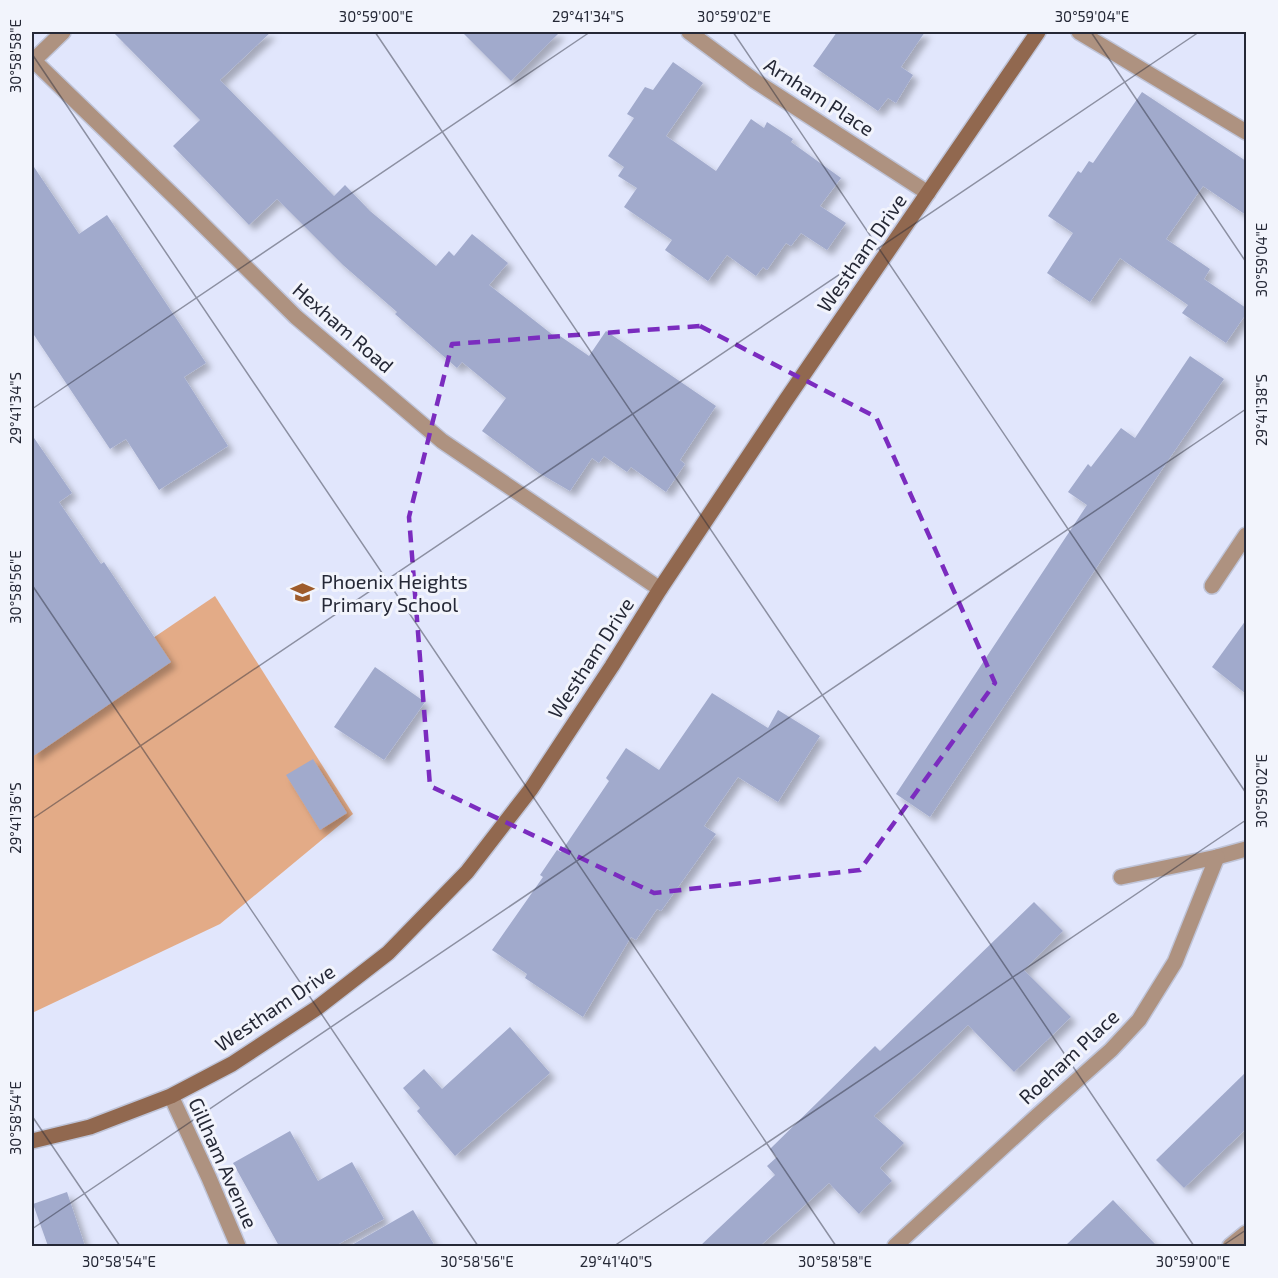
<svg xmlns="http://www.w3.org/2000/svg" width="1278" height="1278" font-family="'Exo 2',sans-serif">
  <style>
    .green { fill: #e3ab87 }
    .building { fill: #a1aacc; filter: url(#shadow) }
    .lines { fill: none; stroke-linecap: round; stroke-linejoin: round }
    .street-casing { stroke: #bfc4d8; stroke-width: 18 }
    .secondary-casing { stroke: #bfc4d8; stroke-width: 18 }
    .street { stroke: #ae9280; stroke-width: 15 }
    .secondary { stroke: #91684f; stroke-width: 15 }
    .marked { fill: none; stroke: #7b2cbf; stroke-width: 4.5; stroke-dasharray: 12 8; stroke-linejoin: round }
    .ticks { fill: none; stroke: #252836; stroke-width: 1.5; stroke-opacity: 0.45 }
    .labels { text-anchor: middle; stroke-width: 6; stroke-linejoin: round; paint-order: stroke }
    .street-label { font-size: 20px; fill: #252836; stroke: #f2f4fc }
    .poi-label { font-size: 20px; fill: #252836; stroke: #f2f4fc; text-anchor: start }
    .neatline { fill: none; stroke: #252836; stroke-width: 2 }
    .ticks-label { font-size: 15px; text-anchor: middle; fill: #252836 }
  </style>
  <defs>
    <filter id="shadow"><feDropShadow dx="5.5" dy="5.5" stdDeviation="3" flood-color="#0004"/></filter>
  </defs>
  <rect width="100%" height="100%" fill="#e1e6fc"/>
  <path class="green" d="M215 596 353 814 220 924 32 1013V720Z"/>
  <g class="building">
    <path d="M113 32H271L220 80 334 196 345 185 370 211 436 266 449 251 454 256 472 234 508 263 489 285 558 339 560 336 589 356 606 331 716 406 680 460 685 464 666 492 631 467 627 472 604 456 599 463 592 458 570 491 539 473 482 431 506 398 462 362 457 368 395 314 397 312 343 265 277 199 249 225 173 146 200 120Z"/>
    <path d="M462 32H560L511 81Z"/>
    <path d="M837 32H925L901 67 913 75 896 103 888 98 878 111 813 66Z"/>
    <path d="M673 62 703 83 666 136 716 171 751 119 764 128 767 122 793 139 791 142 841 178 820 206 846 223 827 250 801 233 791 246 786 243 767 270 763 267 756 276 727 255 708 281 665 250 672 240 624 207 637 188 618 176 624 167 608 156 634 118 627 114 645 87 653 90Z"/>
    <path d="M1142 92 1246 161V215L1203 186 1166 239 1210 269 1204 279 1246 308V314L1226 343 1182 313 1188 305 1120 258 1090 302 1047 273 1073 233 1048 216 1078 171 1081 173 1089 161 1093 163Z"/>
    <path d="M32 164 79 234 107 215 206 363 184 377 228 446 159 490 126 439 110 449 32 332Z"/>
    <path d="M1190 356 1224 379 1171 456 930 817 896 794 1087 505 1068 492 1088 464 1091 467 1121 428 1135 438Z"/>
    <path d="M32 435 72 493 59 502 101 564 104 562 171 662 32 757Z"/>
    <path d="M1246 620V694L1212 667Z"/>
    <path d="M375 667 425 702 384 760 334 727Z"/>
    <path d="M712 693 768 728 778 710 820 736 778 802 738 777 704 826 716 834 661 911 657 909 636 940 631 937 583 1017 525 978 527 974 492 950 543 877 540 875 557 850 561 852 609 781 606 778 626 748 659 770Z"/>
    <path d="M313 759 347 813 320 830 286 775Z"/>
    <path d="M1034 902 1063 931 1024 970 1071 1017 1014 1072 968 1025 874 1116 904 1143 880 1168 892 1181 859 1214 829 1183 760 1246H700L775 1175 767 1166 777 1157 770 1149 875 1046 880 1051Z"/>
    <path d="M510 1027 550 1073 455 1156 417 1111 420 1108 403 1088 424 1069 442 1089Z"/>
    <path d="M1246 1072V1129L1184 1188 1156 1160Z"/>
    <path d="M290 1131 318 1181 352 1162 384 1219 335 1246H279L233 1163Z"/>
    <path d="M67 1192 85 1246H48L33 1204Z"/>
    <path d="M1113 1200 1157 1246H1065Z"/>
    <path d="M413 1210 435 1246H350Z"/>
  </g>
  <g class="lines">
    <defs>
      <g id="street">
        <path d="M689 32 755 81 928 193"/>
        <path d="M1079 32 1246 132"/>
        <path d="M32 59 183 205 296 317 442 441 660 589"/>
        <path d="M33 61 63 32"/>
        <path d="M1212 586 1246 535"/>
        <path d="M1121 877 1217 857 1246 849"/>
        <path d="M171 1096 209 1178 238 1246"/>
        <path d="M895 1246 1037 1116 1111 1050 1139 1020 1175 962 1217 857"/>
        <path d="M1230 1246 1246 1233"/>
      </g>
      <path id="secondary" d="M32 1141 90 1127 171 1096 232 1064 317 1008 388 953 467 872 531 789 612 666 660 589 786 400 1038 32"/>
    </defs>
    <use href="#street" class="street-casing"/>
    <use href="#secondary" class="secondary-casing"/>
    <use href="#street" class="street"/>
    <use href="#secondary" class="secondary"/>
  </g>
  <path class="marked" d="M700 326 876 417 995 683 860 870 654 893 430 786 409 517 452 344Z"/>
  <path class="ticks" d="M375 32 1194 1246M733 32 1246 793M1091 32 1246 262M32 54 836 1246M32 409 590 32M32 585 478 1246M32 819 1199 32M32 1116 120 1246M32 1229 1246 409M614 1246 1246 820M1222 1246 1246 1230"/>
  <defs>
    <symbol id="school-bare" viewBox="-9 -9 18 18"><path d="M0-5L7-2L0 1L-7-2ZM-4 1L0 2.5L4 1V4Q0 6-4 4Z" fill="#9e5b2b" stroke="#f2f4fc" stroke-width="2.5" paint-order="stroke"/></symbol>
  </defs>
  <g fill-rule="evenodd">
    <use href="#school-bare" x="286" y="576" width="33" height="33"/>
  </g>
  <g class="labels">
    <g class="street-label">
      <text transform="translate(819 97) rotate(33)" y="7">Arnham Place</text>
      <text transform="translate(862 253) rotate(-55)" y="7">Westham Drive</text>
      <text transform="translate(343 328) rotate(41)" y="7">Hexham Road</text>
      <text transform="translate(591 658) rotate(-57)" y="7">Westham Drive</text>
      <text transform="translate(275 1008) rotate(-34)" y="7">Westham Drive</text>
      <text transform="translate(1069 1057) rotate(-43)" y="7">Roeham Place</text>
      <text transform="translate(223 1163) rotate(66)" y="7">Gillham Avenue</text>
    </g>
    <g class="poi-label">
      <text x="321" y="589">Phoenix Heights<tspan x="321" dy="23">Primary School</tspan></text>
    </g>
  </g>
  <rect width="1278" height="1278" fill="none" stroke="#f2f4fc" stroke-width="66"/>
  <rect x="33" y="33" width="1212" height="1212" class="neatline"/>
  <g class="ticks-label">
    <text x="376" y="22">30°59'00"E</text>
    <text x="588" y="22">29°41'34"S</text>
    <text x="734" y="22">30°59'02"E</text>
    <text x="1092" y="22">30°59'04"E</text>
    <text transform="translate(16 56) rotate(-90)" y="5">30°58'58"E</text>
    <text transform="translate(1262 260) rotate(-90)" y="5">30°59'04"E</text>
    <text transform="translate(16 408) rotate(-90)" y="5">29°41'34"S</text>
    <text transform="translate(1262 410) rotate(-90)" y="5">29°41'38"S</text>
    <text transform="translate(16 587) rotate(-90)" y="5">30°58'56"E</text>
    <text transform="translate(1262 791) rotate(-90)" y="5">30°59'02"E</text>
    <text transform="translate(16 818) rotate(-90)" y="5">29°41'36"S</text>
    <text transform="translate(16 1118) rotate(-90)" y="5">30°58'54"E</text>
    <text x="119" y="1267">30°58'54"E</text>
    <text x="477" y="1267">30°58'56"E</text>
    <text x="616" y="1267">29°41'40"S</text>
    <text x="835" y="1267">30°58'58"E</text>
    <text x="1193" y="1267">30°59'00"E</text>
  </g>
</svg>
